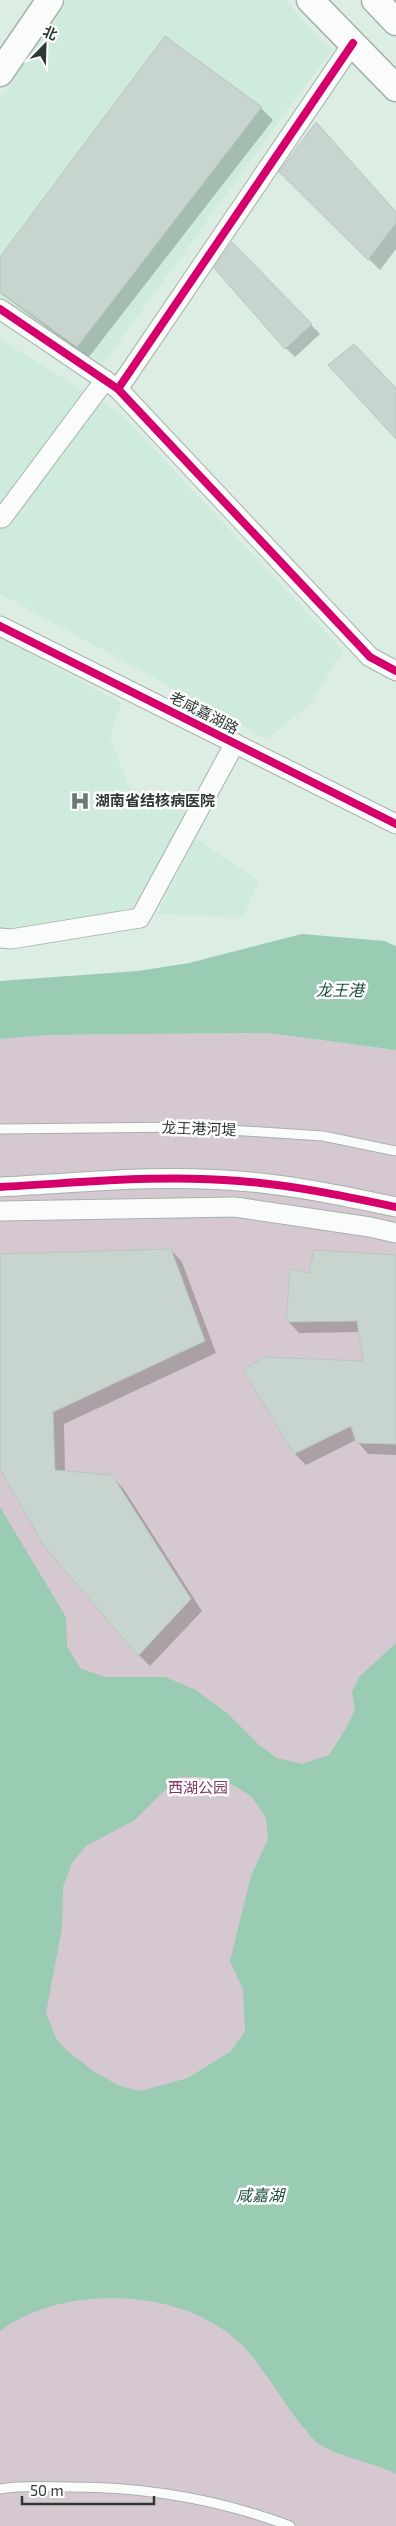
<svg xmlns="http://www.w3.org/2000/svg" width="396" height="2526" font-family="'Exo 2','Noto Sans SC',sans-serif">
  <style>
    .built { fill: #cfebdc }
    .green { fill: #d6c8d0 }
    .water { fill: #9acbb3; fill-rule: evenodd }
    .shadow { fill: #0003 }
    .building { fill: #c7d5ce; stroke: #b9c6bf }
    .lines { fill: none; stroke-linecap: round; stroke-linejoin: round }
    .lane-casing { stroke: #a5b2ab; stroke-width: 11 }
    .street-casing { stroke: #a5b2ab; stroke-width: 21 }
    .secondary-casing { stroke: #a5b2ab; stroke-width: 29 }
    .lane { stroke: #fafcfb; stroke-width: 9 }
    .street { stroke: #fafcfb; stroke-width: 19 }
    .secondary { stroke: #fafcfb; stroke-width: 26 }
    .cycleway-casing { stroke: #fff; stroke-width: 11 }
    .cycleway { stroke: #d6006c; stroke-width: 8 }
    .labels { text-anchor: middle; stroke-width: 5; stroke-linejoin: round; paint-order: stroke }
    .street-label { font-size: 15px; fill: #2e3934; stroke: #fff }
    .poi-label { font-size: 15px; font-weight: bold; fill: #2e3934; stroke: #fff; text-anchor: start }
    .park-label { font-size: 15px; fill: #7d3864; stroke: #fff }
    .water-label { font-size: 16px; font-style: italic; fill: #1a4d38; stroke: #fff }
  </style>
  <rect width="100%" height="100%" fill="#dcede4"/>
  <g class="built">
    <path d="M68 0H285L331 51 99 369 0 307V100Z"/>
    <path d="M0 339 122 415 343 651 310 704 267 739 0 594Z"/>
    <path d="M0 637 121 703 110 737 129 787 192 814 128 916 0 939Z"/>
    <path d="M196 838 259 881 243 917 157 914Z"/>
  </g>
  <path class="green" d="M267 1033 396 1050V2526H0V1039L48 1035Z"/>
  <g class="water">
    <path d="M302 934 384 941 396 946V1050L267 1033 48 1035 0 1039V981L138 971 189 963Z"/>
    <path d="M0 1507 66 1617 67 1646 80 1668 105 1677H165L194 1689 226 1712 258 1744 277 1758 302 1764 329 1755 345 1730 355 1710 352 1692 359 1677 396 1643V2474C373 2462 338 2457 319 2444 313 2440 308 2432 303 2427 281 2401 266 2370 242 2345 184 2287 64 2283 0 2331ZM178 1777H204L233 1785 252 1797 266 1818 268 1839 251 1876 230 1961 243 1990 245 2031 231 2051 188 2078 140 2091 120 2086 96 2073 65 2049 56 2038 46 2013 62 1928 63 1887 72 1863 86 1846 135 1820Z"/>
  </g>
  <g class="shadow">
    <path d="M165 38 261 108 273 120 88 358 0 293V259Z"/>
    <path d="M280 172 396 213V249L380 270Z"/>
    <path d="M232 244 320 334 295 357 286 348Z"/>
    <path d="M171 1250 182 1262 216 1353 64 1424 65 1472 111 1476 123 1488 202 1611 150 1666 139 1655 0 1467V1256Z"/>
    <path d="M396 1257V1455L368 1454 356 1440 306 1465 295 1454 244 1371 364 1362 360 1332 299 1333 288 1321 310 1274Z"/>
  </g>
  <g class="building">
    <path d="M165 36 262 107 77 347 0 292V257Z"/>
    <path d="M316 122 396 212V223L368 260 279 172Z"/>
    <path d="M232 242 312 324 285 349 214 268Z"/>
    <path d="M354 344 396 388V439L328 365Z"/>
    <path d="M171 1249 205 1341 53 1412 55 1470 112 1475 191 1599 138 1656 44 1546 0 1469V1254Z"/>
    <path d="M314 1250 396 1255V1444L356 1443 351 1426 294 1454 243 1370 264 1357 363 1361 357 1321 286 1322 290 1269 309 1273Z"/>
  </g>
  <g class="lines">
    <defs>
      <g id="lane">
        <path d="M0 1129 184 1127 323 1136 396 1151"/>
        <path d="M0 2489C24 2485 48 2487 73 2487 149 2487 218 2499 290 2526"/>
      </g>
      <g id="street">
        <path d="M0 309 118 389 370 657 396 671"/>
        <path d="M118 389 353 43"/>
        <path d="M2 518 105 380"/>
        <path d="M0 626 396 824"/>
        <path d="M0 938 11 939 140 918 235 743"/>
        <path d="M0 1187C79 1183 160 1174 239 1181 292 1185 344 1196 396 1207"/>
        <path d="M0 1211 235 1207 370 1227 396 1233"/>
      </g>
      <g id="secondary">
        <path d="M310 0 396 88"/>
        <path d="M375 0 396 22"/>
        <path d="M0 73 50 0"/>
      </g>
    </defs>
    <use href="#lane" class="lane-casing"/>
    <use href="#street" class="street-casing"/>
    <use href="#secondary" class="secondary-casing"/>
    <use href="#lane" class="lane"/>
    <use href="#street" class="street"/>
    <use href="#secondary" class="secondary"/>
    <defs>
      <g id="cycleway">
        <path d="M0 309 118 389 370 657 396 671"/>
        <path d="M118 389 353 43"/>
        <path d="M0 626 396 824"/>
        <path d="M0 1187C79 1183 160 1174 239 1181 292 1185 344 1196 396 1207"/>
      </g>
    </defs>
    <use href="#cycleway" class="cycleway-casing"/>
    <use href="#cycleway" class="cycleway"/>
  </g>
  <defs>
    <symbol id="hospital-bare" viewBox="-9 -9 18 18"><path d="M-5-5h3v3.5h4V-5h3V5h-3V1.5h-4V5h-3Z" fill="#6b7872" stroke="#fff" stroke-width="2.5" paint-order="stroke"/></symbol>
  </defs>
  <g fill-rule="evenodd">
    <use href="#hospital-bare" x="66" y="787" width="28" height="28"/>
  </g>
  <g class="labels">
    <g class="street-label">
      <text transform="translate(204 713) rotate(27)" y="5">老咸嘉湖路</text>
      <text transform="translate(199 1129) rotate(2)" y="5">龙王港河堤</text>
    </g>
    <g class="poi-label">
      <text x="95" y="806">湖南省结核病医院</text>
    </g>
    <g class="park-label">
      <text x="198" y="1793">西湖公园</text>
    </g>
    <g class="water-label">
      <text x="340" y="996">龙王港</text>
      <text x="260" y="2201">咸嘉湖</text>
    </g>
  </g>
  <g transform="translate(45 45) rotate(23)" stroke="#ffffff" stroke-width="4" paint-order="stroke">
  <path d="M0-4L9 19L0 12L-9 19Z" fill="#2e3934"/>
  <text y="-8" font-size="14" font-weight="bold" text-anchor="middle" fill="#2e3934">北</text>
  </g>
  <path d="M22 2496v8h132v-8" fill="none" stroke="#2e3934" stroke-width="2.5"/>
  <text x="30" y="2496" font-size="15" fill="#2e3934" stroke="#ffffff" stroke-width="4" paint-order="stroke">50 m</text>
</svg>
